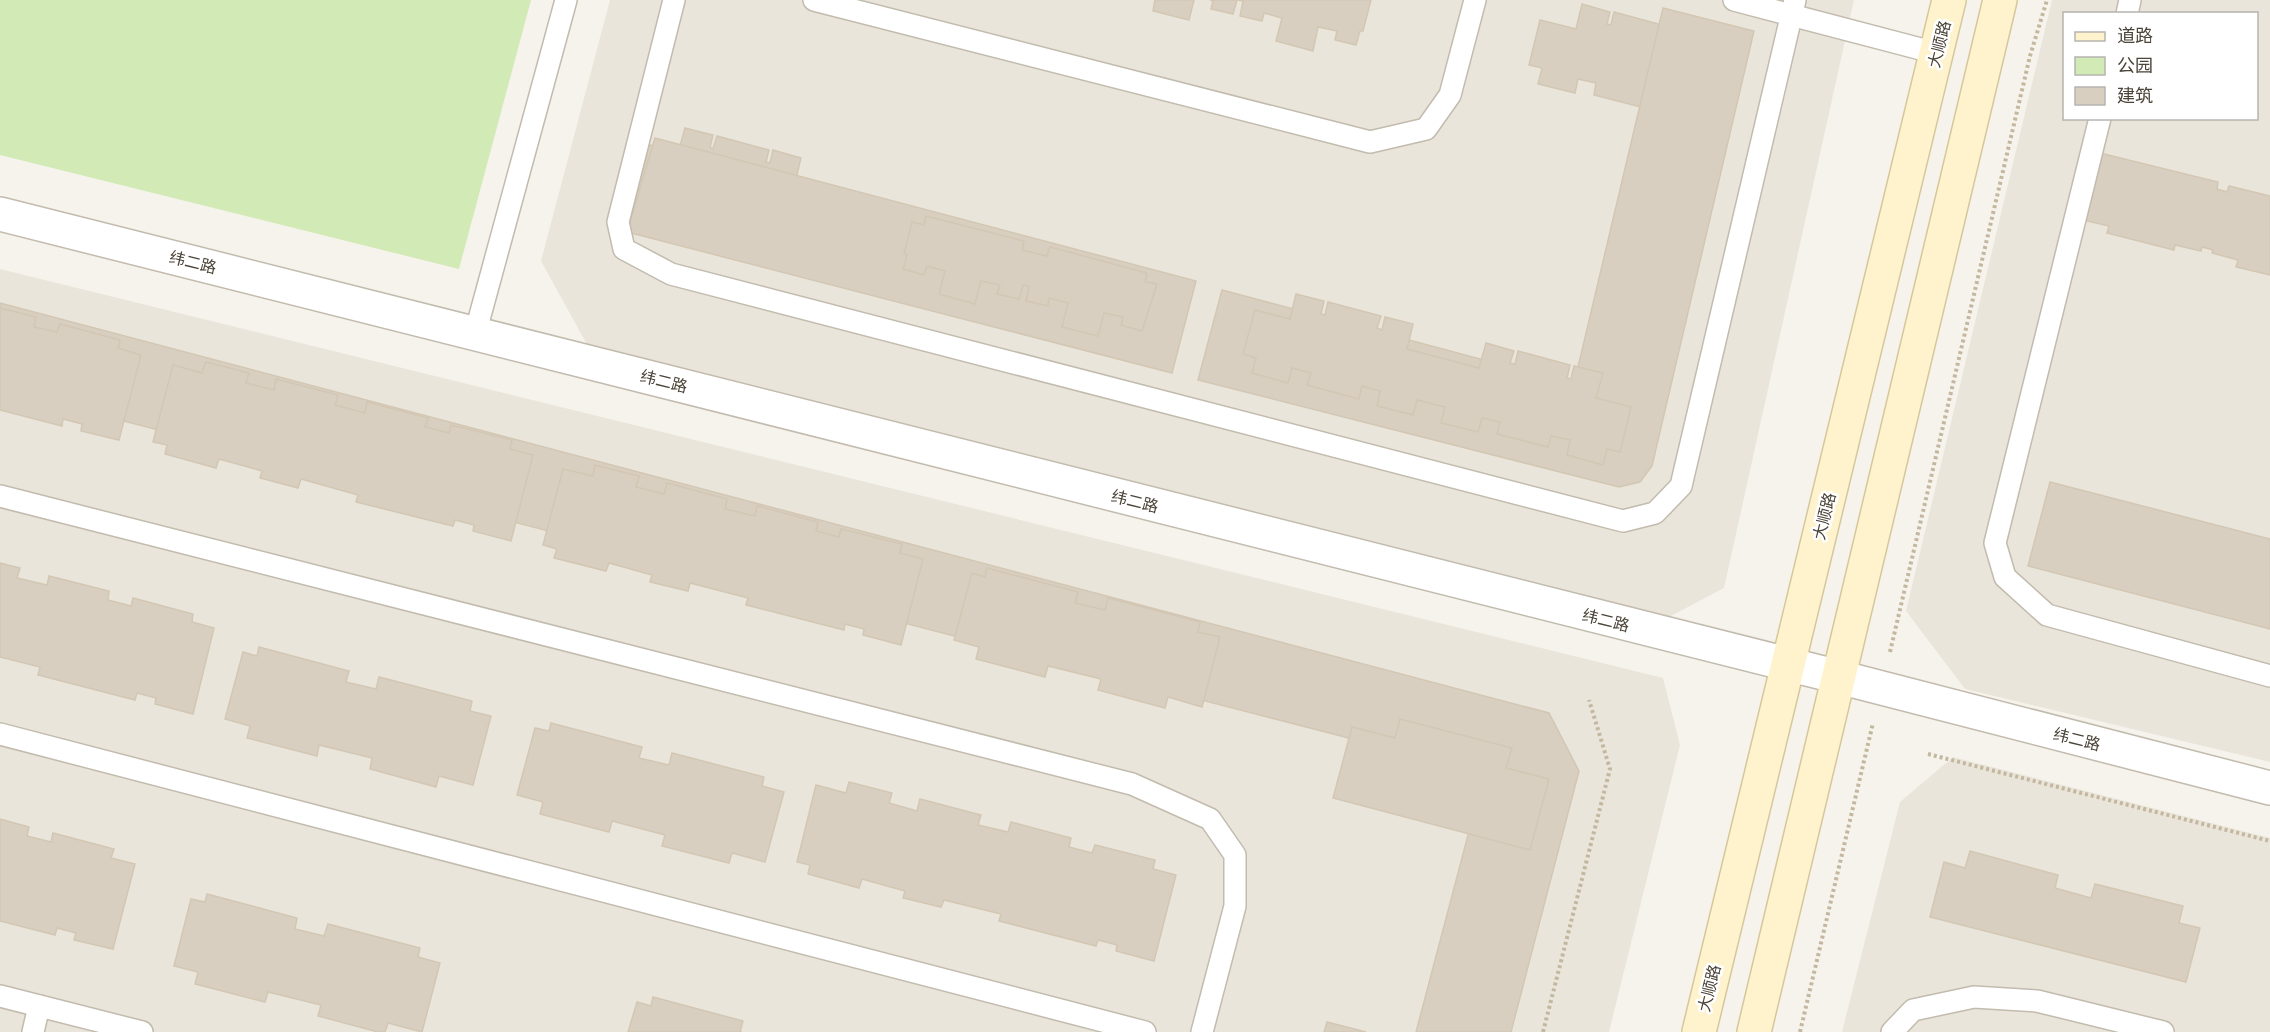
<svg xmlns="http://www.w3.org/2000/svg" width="2270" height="1032" font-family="Roboto,'Noto Sans SC',sans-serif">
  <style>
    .residential { fill: #eae5da; fill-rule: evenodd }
    .green { fill: #d2eab5 }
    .building { fill: #d8cfc1; stroke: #d3c7b4; stroke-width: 1.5 }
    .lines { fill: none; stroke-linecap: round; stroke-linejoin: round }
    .lane-casing { stroke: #c2bbae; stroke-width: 24 }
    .street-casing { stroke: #c2bbae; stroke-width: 36 }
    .secondary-casing { stroke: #d6c79b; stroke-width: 36 }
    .path { stroke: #c4b79f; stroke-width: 4; stroke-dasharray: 3 3; stroke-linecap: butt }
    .lane { stroke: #fff; stroke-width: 21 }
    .street { stroke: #fff; stroke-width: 33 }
    .secondary { stroke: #fff3cd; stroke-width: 33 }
    .labels { text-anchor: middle; stroke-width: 5; stroke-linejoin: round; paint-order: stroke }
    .street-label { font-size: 16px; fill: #4b4439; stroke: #fff }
  </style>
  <rect width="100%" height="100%" fill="#f6f3ec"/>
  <g class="residential">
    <path d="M610 0H1854L1724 588 1652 626 605 377 541 261Z"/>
    <path d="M2052 0H2270V762L1965 689 1906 611ZM2064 14H2256V118H2064Z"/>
    <path d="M0 269 1663 678 1680 745 1609 1032H0Z"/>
    <path d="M1953 757 2270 838V1032H1842L1900 802Z"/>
  </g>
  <path class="green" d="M0 0H531L459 269 0 155Z"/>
  <g class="building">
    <path d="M1155 0H1194L1189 20 1153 11Z"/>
    <path d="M1210 0H1237L1233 14 1211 9 1213 1Z"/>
    <path d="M1238 0H1371L1363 31H1360L1356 45 1335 40 1337 31 1318 27 1313 51 1276 41 1282 18 1264 13 1262 21 1240 16 1243 1Z"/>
    <path d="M1582 4 1610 12 1607 24 1611 25 1614 12 1666 26 1663 39H1668L1671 27 1699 34 1692 59 1728 68 1716 113 1703 109 1699 125 1663 116 1667 101 1648 97 1645 108 1594 95 1596 83 1578 79 1575 93 1538 84 1542 68 1529 65 1540 20 1576 29Z"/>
    <path d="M1663 8 1754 31 1652 466 1640 482 1619 487 1198 380 1222 290 1574 384Z"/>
    <path d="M685 128 713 135 710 147 713 149 717 136 769 150 766 162 770 163 773 150 801 158 795 183 830 191 818 237 806 233 802 249 765 239 769 225 751 221 748 232 696 219 699 207 681 202 677 217 640 207 644 192 631 189 643 143 678 153Z"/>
    <path d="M655 138 1196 281 1172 373 627 232Z"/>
    <path d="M2100 153 2218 182 2217 189 2227 192 2229 186 2270 196V275L2236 267 2238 260 2212 253 2213 250 2202 247 2201 251 2175 245 2174 250 2107 233 2109 226 2083 220Z"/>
    <path d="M926 216 1024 241 1022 250 1047 256 1050 247 1147 273 1145 282 1157 284 1142 331 1121 325 1123 317 1104 313 1098 336 1062 327 1068 303 1049 298 1048 306 1026 301 1029 286 1023 285 1019 299 997 294 1000 285 981 281 975 304 939 294 945 271 927 266 924 275 903 269 907 255 904 254 912 222 924 225Z"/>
    <path d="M1296 294 1324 301 1321 314 1325 315 1328 302 1381 316 1377 328 1382 330 1385 317 1413 324 1407 349 1479 368 1486 343 1514 351 1510 363 1515 364 1518 351 1570 365 1567 378 1571 379 1574 366 1603 373 1596 398 1631 407 1620 452 1607 449 1603 465 1567 455 1570 440 1551 436 1548 447 1497 434 1500 422 1482 418 1478 432 1441 423 1445 407 1417 400 1413 415 1377 406 1380 391 1362 386 1359 399 1307 385 1311 373 1292 368 1288 383 1252 373 1256 358 1243 354 1255 310 1290 319Z"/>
    <path d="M0 303 1549 713 1579 771 1511 1032H1416L1476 805 1453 765 0 389Z"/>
    <path d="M0 308 36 317 34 327 57 332 60 324 120 340 118 348 141 355 119 440 81 431 82 424 63 419 62 426 0 410Z"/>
    <path d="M206 362 249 373 246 383 274 390 276 379 338 395 335 405 365 413 367 402 428 418 425 427 449 433 451 425 512 440 510 449 533 455 511 541 473 531 474 525 455 520 453 526 356 502 358 495 301 479 298 488 260 478 262 471 219 459 216 468 165 454 167 445 153 442 173 365 202 373Z"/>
    <path d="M595 465 639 476 636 487 664 494 667 483 727 499 725 509 755 516 757 506 818 522 816 531 839 537 841 529 902 544 900 553 923 559 901 645 863 635 864 629 845 624 844 630 746 605 748 598 690 583 688 591 650 582 652 575 609 563 606 571 554 558 557 549 543 545 563 469 593 476Z"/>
    <path d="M2050 482 2270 539V629L2028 566Z"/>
    <path d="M0 563 20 568 17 578 47 585 49 576 109 591 108 600 131 606 133 598 193 614 192 622 214 628 193 714 155 704 156 698 137 693 135 700 38 675 40 667 0 657Z"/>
    <path d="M987 568 1078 592 1075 603 1105 610 1108 598 1200 622 1198 632 1220 637 1202 707 1168 697 1165 708 1098 690 1101 679 1048 666 1045 677 976 659 979 647 954 640 972 573 985 577Z"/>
    <path d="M259 647 349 671 346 682 376 689 379 677 472 701 470 711 491 716 473 785 439 776 436 787 370 769 372 758 319 745 317 756 247 738 250 726 225 719 243 652 257 656Z"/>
    <path d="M1400 719 1512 748 1506 768 1549 779 1530 850 1333 798 1352 727 1395 738Z"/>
    <path d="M551 723 642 747 639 758 669 765 672 753 764 777 762 786 784 792 765 862 732 853 729 863 662 846 665 835 612 821 609 832 540 814 543 802 517 795 535 728 549 731Z"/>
    <path d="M849 782 892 793 889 803 917 811 920 799 981 815 978 825 1008 832 1011 822 1071 838 1069 847 1092 853 1095 845 1155 860 1153 869 1176 875 1154 961 1116 951 1117 945 1098 940 1096 946 999 921 1001 914 944 900 941 907 903 898 905 891 862 879 859 888 808 874 810 865 797 862 816 785 846 793Z"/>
    <path d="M0 819 29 827 27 836 51 842 53 833 114 849 111 858 135 864 113 949 74 940 76 933 57 928 55 935 0 921Z"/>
    <path d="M1970 851 2058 875 2055 888 2091 898 2095 884 2183 906 2179 923 2200 928 2186 982 1930 917 1944 862 1965 868Z"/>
    <path d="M207 894 297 918 295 929 324 936 328 924 420 948 418 957 440 963 422 1032 388 1023 385 1032H378L318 1016 321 1005 268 992 265 1002 195 984 198 972 174 966 191 899 205 902Z"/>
    <path d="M653 997 743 1021 740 1032H742H628L637 1002 651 1006Z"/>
    <path d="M1327 1022 1366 1032H1324Z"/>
  </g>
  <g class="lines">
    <defs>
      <g id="lane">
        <path d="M674 0 618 222 624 249 671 274 1623 521 1655 513 1681 486 1795 0"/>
        <path d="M814 0 1370 142 1426 129 1450 95 1475 0"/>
        <path d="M1734 0 1936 53"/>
        <path d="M2127 14 2130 0"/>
        <path d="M2100 118 1995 543 2005 577 2047 615 2270 676"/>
        <path d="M475 334 566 0"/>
        <path d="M0 496 1132 784 1210 819 1235 855V906L1202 1032"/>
        <path d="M0 734 1145 1032"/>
        <path d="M0 996 142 1032"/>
        <path d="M33 1032 39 1006"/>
        <path d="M1892 1032 1913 1010 1974 997 2037 1001 2163 1032"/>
      </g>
      <path id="street" d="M0 214 1839 677 2270 788"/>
      <g id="secondary">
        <path d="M1699 1032 1949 0"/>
        <path d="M1754 1032 2000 0"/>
      </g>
    </defs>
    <use href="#lane" class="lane-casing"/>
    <use href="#street" class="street-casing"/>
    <use href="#secondary" class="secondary-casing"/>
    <g class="path">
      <path d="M1890 652 2030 56 2047 0"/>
      <path d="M1928 754 2270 841"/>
      <path d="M1543 1032 1610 769 1589 700"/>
      <path d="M1800 1032 1873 723"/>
    </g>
    <use href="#lane" class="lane"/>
    <use href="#street" class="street"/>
    <use href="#secondary" class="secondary"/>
  </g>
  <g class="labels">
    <g class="street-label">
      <text transform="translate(1939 44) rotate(-76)" y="6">大顺路</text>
      <text transform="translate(193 262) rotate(14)" y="6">纬二路</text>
      <text transform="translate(664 381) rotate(14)" y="6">纬二路</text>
      <text transform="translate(1135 501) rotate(14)" y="6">纬二路</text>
      <text transform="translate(1824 516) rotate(-76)" y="6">大顺路</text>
      <text transform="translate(1606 620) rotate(14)" y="6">纬二路</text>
      <text transform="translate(2077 739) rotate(14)" y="6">纬二路</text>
      <text transform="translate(1709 988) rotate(-76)" y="6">大顺路</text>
    </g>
  </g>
  <rect x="2063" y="12" width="195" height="108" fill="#ffffff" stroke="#b7b4b0" stroke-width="1.5"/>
  <rect x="2075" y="32" width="30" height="9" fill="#fff3cd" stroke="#b7b4b0" stroke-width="1.5"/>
  <text x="2117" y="42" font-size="18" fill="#4b4439">道路</text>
  <rect x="2075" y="57" width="30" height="18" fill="#d2eab5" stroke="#b7b4b0" stroke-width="1.5"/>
  <text x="2117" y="72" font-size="18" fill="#4b4439">公园</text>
  <rect x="2075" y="87" width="30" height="18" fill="#d8cfc1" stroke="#b7b4b0" stroke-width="1.5"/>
  <text x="2117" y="102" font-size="18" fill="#4b4439">建筑</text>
</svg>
